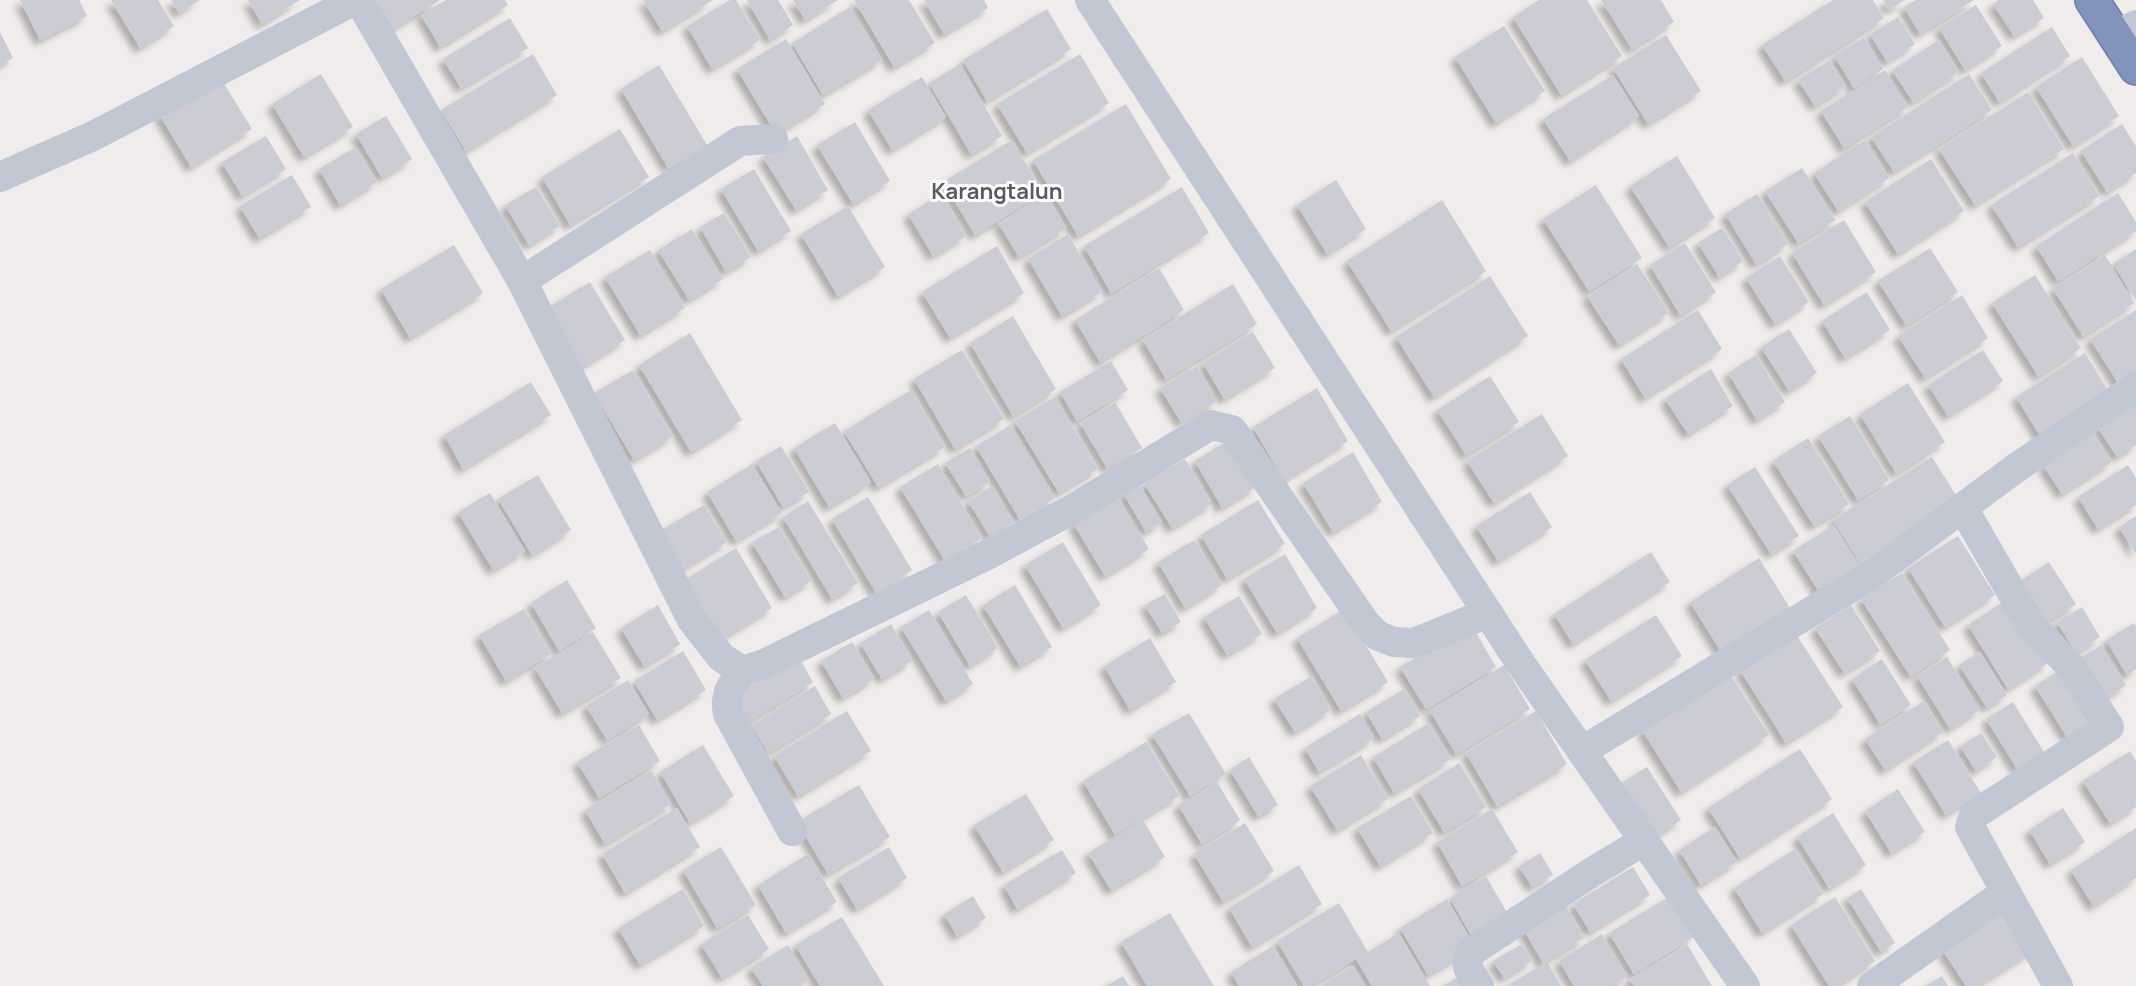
<svg xmlns="http://www.w3.org/2000/svg" width="2136" height="986" font-family="Manrope,sans-serif">
  <style>
    .building { fill: #cbccd4; filter: url(#shadow) }
    .lines { fill: none; stroke-linecap: round; stroke-linejoin: round }
    .highway-casing { stroke: #6d7ea8; stroke-width: 36 }
    .street { stroke: #c1c8d4; stroke-width: 30 }
    .highway { stroke: #8293bc; stroke-width: 33 }
    .labels { text-anchor: middle; stroke-width: 6; stroke-linejoin: round; paint-order: stroke }
    .quarter-label { font-size: 22px; font-weight: bold; fill: #585a61; stroke: #fff }
  </style>
  <defs>
    <filter id="shadow"><feDropShadow dx="-5.5" dy="5.5" stdDeviation="3" flood-color="#0004"/></filter>
  </defs>
  <rect width="100%" height="100%" fill="#efeceb"/>
  <g class="building">
    <path d="M20 0H79L87 16 40 40Z"/>
    <path d="M111 0H158L174 26 140 48Z"/>
    <path d="M171 0H200L179 13Z"/>
    <path d="M248 0H300L262 24Z"/>
    <path d="M378 0H440L393 29 376 1Z"/>
    <path d="M446 0H505L508 5 440 47 421 15Z"/>
    <path d="M643 0H713L662 31Z"/>
    <path d="M730 0H736L760 40 712 69 687 26Z"/>
    <path d="M747 0H778L793 25 770 40Z"/>
    <path d="M793 0H838L805 20Z"/>
    <path d="M854 0H909L935 43 894 67Z"/>
    <path d="M924 0H984L988 8 944 34Z"/>
    <path d="M1539 0H1587L1622 56 1561 95 1513 17Z"/>
    <path d="M1601 0H1661L1674 22 1632 49Z"/>
    <path d="M1833 0H1873L1884 18 1785 81 1762 45Z"/>
    <path d="M1883 0H1905L1889 10Z"/>
    <path d="M1916 0H1974L1920 34 1904 7Z"/>
    <path d="M1999 0H2033L2044 18 2014 36 1993 4Z"/>
    <path d="M1976 5 2002 46 1965 70 1939 28Z"/>
    <path d="M850 7 882 60 823 95 792 43Z"/>
    <path d="M1047 9 1071 49 987 101 963 60Z"/>
    <path d="M1898 17 1915 44 1887 62 1870 34Z"/>
    <path d="M510 18 528 48 461 88 443 59Z"/>
    <path d="M1504 26 1545 91 1496 123 1455 57Z"/>
    <path d="M2052 27 2070 56 1999 102 1981 73Z"/>
    <path d="M0 32 13 58 0 65Z"/>
    <path d="M1666 35 1701 91 1648 124 1613 68Z"/>
    <path d="M1864 37 1883 69 1854 88 1834 56Z"/>
    <path d="M786 39 825 104 776 134 737 69Z"/>
    <path d="M1939 40 1959 72 1913 102 1892 70Z"/>
    <path d="M533 54 557 95 466 151 441 110Z"/>
    <path d="M1080 54 1109 103 1027 153 997 104Z"/>
    <path d="M2082 57 2119 116 2073 146 2036 87Z"/>
    <path d="M1830 60 1846 86 1815 106 1798 80Z"/>
    <path d="M960 64 1002 136 971 154 929 83Z"/>
    <path d="M659 65 707 145 668 168 621 89Z"/>
    <path d="M1885 70 1908 107 1844 148 1821 111Z"/>
    <path d="M321 74 353 127 304 157 272 104Z"/>
    <path d="M1969 74 1992 110 1894 172 1871 137Z"/>
    <path d="M1613 75 1639 116 1570 161 1543 119Z"/>
    <path d="M220 77 252 129 191 167 159 114Z"/>
    <path d="M922 77 946 117 892 150 868 110Z"/>
    <path d="M2028 92 2064 149 1975 205 1939 149Z"/>
    <path d="M1126 104 1171 179 1078 236 1033 160Z"/>
    <path d="M386 116 412 159 382 178 356 134Z"/>
    <path d="M855 122 890 181 853 204 817 145Z"/>
    <path d="M2122 124 2136 146V173L2107 192 2081 151Z"/>
    <path d="M620 129 649 177 570 225 542 177Z"/>
    <path d="M266 136 286 169 242 196 222 162Z"/>
    <path d="M797 136 828 190 796 210 763 157Z"/>
    <path d="M1012 140 1043 193 975 235 943 182Z"/>
    <path d="M1865 140 1889 178 1838 211 1814 173Z"/>
    <path d="M356 147 377 182 340 205 319 169Z"/>
    <path d="M2073 153 2099 196 2018 247 1991 205Z"/>
    <path d="M1677 156 1715 218 1669 247 1630 186Z"/>
    <path d="M1931 159 1964 211 1898 254 1865 202Z"/>
    <path d="M1802 168 1835 220 1798 243 1765 191Z"/>
    <path d="M754 169 791 231 758 251 721 189Z"/>
    <path d="M292 175 311 207 259 238 240 206Z"/>
    <path d="M1336 180 1366 229 1327 254 1297 205Z"/>
    <path d="M1596 185 1642 258 1589 291 1543 219Z"/>
    <path d="M536 187 560 226 529 245 505 205Z"/>
    <path d="M1182 187 1209 233 1111 293 1084 246Z"/>
    <path d="M2118 193 2136 222V231L2058 281 2036 246Z"/>
    <path d="M941 194 966 236 933 256 908 214Z"/>
    <path d="M1046 194 1066 228 1019 257 998 223Z"/>
    <path d="M1757 194 1788 244 1756 264 1725 214Z"/>
    <path d="M1442 200 1486 271 1391 331 1347 261Z"/>
    <path d="M848 206 885 267 838 296 801 234Z"/>
    <path d="M724 213 751 257 726 272 700 227Z"/>
    <path d="M1844 220 1876 272 1824 305 1792 253Z"/>
    <path d="M1722 228 1743 261 1719 277 1698 243Z"/>
    <path d="M692 229 723 279 689 300 658 250Z"/>
    <path d="M1068 234 1102 292 1062 316 1028 259Z"/>
    <path d="M1685 243 1716 292 1680 315 1650 265Z"/>
    <path d="M454 245 483 293 410 338 381 289Z"/>
    <path d="M997 246 1024 293 950 338 922 292Z"/>
    <path d="M1930 248 1958 292 1906 325 1878 281Z"/>
    <path d="M2136 249V300L2113 264Z"/>
    <path d="M650 250 685 308 640 335 605 277Z"/>
    <path d="M2105 255 2134 303 2083 336 2053 289Z"/>
    <path d="M1780 256 1809 302 1775 324 1746 278Z"/>
    <path d="M1637 264 1669 313 1619 345 1587 296Z"/>
    <path d="M1159 268 1184 310 1100 362 1075 320Z"/>
    <path d="M2035 275 2081 348 2038 376 1992 303Z"/>
    <path d="M1490 276 1528 336 1434 397 1396 337Z"/>
    <path d="M590 282 625 340 577 370 542 311Z"/>
    <path d="M1233 284 1257 324 1166 379 1143 340Z"/>
    <path d="M1867 292 1890 330 1845 358 1822 321Z"/>
    <path d="M1962 295 1988 338 1925 378 1898 336Z"/>
    <path d="M1698 310 1722 349 1645 398 1621 359Z"/>
    <path d="M2136 310V376L2120 386 2090 339Z"/>
    <path d="M1013 316 1056 389 1013 416 970 343Z"/>
    <path d="M1789 329 1817 373 1789 391 1761 347Z"/>
    <path d="M1253 332 1275 368 1224 399 1203 363Z"/>
    <path d="M690 333 742 420 691 452 639 365Z"/>
    <path d="M962 350 1004 419 955 449 914 379Z"/>
    <path d="M1983 350 2003 381 1948 416 1928 385Z"/>
    <path d="M2085 353 2111 395 2042 439 2016 397Z"/>
    <path d="M1756 355 1785 402 1757 420 1728 373Z"/>
    <path d="M1111 361 1128 390 1077 421 1060 392Z"/>
    <path d="M1197 366 1217 401 1181 422 1160 388Z"/>
    <path d="M1711 369 1733 406 1688 434 1665 399Z"/>
    <path d="M633 370 673 436 634 460 594 393Z"/>
    <path d="M1490 376 1519 422 1466 455 1437 410Z"/>
    <path d="M531 382 551 415 463 469 444 435Z"/>
    <path d="M1908 383 1945 442 1896 473 1860 414Z"/>
    <path d="M1317 388 1348 441 1284 480 1253 427Z"/>
    <path d="M911 390 945 447 878 487 844 431Z"/>
    <path d="M1055 397 1098 469 1059 493 1015 421Z"/>
    <path d="M1115 402 1142 448 1107 468 1080 423Z"/>
    <path d="M2136 402V445L2117 457 2097 426Z"/>
    <path d="M1542 414 1568 456 1494 503 1467 461Z"/>
    <path d="M1850 416 1889 480 1858 500 1818 436Z"/>
    <path d="M835 423 871 482 829 507 794 448Z"/>
    <path d="M1011 425 1055 498 1020 520 976 446Z"/>
    <path d="M2092 433 2112 462 2062 494 2043 465Z"/>
    <path d="M1808 438 1849 504 1814 526 1773 461Z"/>
    <path d="M1228 440 1256 487 1222 508 1195 461Z"/>
    <path d="M781 446 809 492 783 507 756 461Z"/>
    <path d="M970 448 990 482 966 496 945 463Z"/>
    <path d="M1353 452 1382 502 1333 532 1303 483Z"/>
    <path d="M1932 457 1959 500 1860 563 1833 520Z"/>
    <path d="M1185 459 1212 504 1172 528 1144 483Z"/>
    <path d="M752 464 782 513 736 541 707 492Z"/>
    <path d="M938 464 982 538 945 561 900 487Z"/>
    <path d="M2128 465 2136 478V505L2098 529 2078 497Z"/>
    <path d="M1755 467 1799 536 1771 554 1727 485Z"/>
    <path d="M538 475 571 530 532 555 498 499Z"/>
    <path d="M1139 484 1162 522 1146 532 1123 493Z"/>
    <path d="M993 486 1014 523 990 537 968 501Z"/>
    <path d="M1530 492 1552 527 1498 561 1476 526Z"/>
    <path d="M490 493 525 551 493 570 458 512Z"/>
    <path d="M1117 496 1149 549 1105 576 1073 523Z"/>
    <path d="M868 497 912 570 876 593 832 519Z"/>
    <path d="M1258 500 1285 544 1227 579 1201 535Z"/>
    <path d="M808 501 858 583 832 599 783 517Z"/>
    <path d="M704 505 727 542 676 573 653 535Z"/>
    <path d="M2136 516V554L2119 527Z"/>
    <path d="M1834 525 1864 572 1823 598 1793 551Z"/>
    <path d="M779 527 811 581 785 597 752 542Z"/>
    <path d="M1958 536 1995 595 1945 627 1908 568Z"/>
    <path d="M1194 540 1222 585 1185 608 1158 562Z"/>
    <path d="M1063 542 1101 605 1063 628 1025 565Z"/>
    <path d="M736 548 772 608 718 641 683 581Z"/>
    <path d="M1651 552 1670 582 1573 644 1554 614Z"/>
    <path d="M1285 554 1317 608 1277 633 1244 579Z"/>
    <path d="M1759 558 1790 608 1721 652 1690 602Z"/>
    <path d="M2049 562 2076 604 2037 628 2010 588Z"/>
    <path d="M1902 573 1950 650 1910 676 1861 599Z"/>
    <path d="M567 580 596 628 559 651 531 603Z"/>
    <path d="M1015 585 1052 647 1020 666 983 605Z"/>
    <path d="M1165 594 1181 622 1162 633 1145 605Z"/>
    <path d="M966 595 998 648 970 666 938 612Z"/>
    <path d="M1239 596 1262 634 1227 655 1204 617Z"/>
    <path d="M2008 599 2048 663 2008 689 1968 625Z"/>
    <path d="M658 605 680 644 644 666 621 628Z"/>
    <path d="M1851 605 1880 651 1844 673 1815 628Z"/>
    <path d="M2082 607 2100 637 2076 653 2057 622Z"/>
    <path d="M524 609 551 654 506 681 479 635Z"/>
    <path d="M1344 609 1388 682 1341 711 1297 638Z"/>
    <path d="M929 610 973 684 946 701 901 627Z"/>
    <path d="M1656 615 1682 656 1611 701 1585 660Z"/>
    <path d="M2134 623 2136 626V669L2127 675 2106 640Z"/>
    <path d="M891 624 912 661 882 679 860 643Z"/>
    <path d="M1471 624 1496 667 1426 709 1400 667Z"/>
    <path d="M593 632 621 678 562 713 535 668Z"/>
    <path d="M1796 634 1843 707 1786 743 1740 670Z"/>
    <path d="M1150 638 1176 682 1130 710 1104 666Z"/>
    <path d="M852 642 874 679 843 698 821 661Z"/>
    <path d="M2101 645 2126 685 2099 703 2074 663Z"/>
    <path d="M683 651 706 690 657 720 634 681Z"/>
    <path d="M1980 652 2007 695 1987 708 1959 665Z"/>
    <path d="M798 656 813 682 744 724 729 699Z"/>
    <path d="M1947 657 1980 710 1950 729 1917 676Z"/>
    <path d="M1882 659 1911 705 1880 724 1852 679Z"/>
    <path d="M1504 665 1530 709 1456 754 1430 711Z"/>
    <path d="M2066 666 2099 717 2067 737 2035 686Z"/>
    <path d="M1730 674 1769 735 1681 792 1642 730Z"/>
    <path d="M1312 676 1331 710 1295 732 1274 699Z"/>
    <path d="M628 680 649 714 607 740 586 706Z"/>
    <path d="M815 686 831 714 768 753 752 725Z"/>
    <path d="M1404 689 1420 716 1382 739 1366 712Z"/>
    <path d="M1924 701 1943 732 1885 770 1865 739Z"/>
    <path d="M2013 702 2044 752 2017 769 1986 719Z"/>
    <path d="M847 711 871 751 798 796 774 756Z"/>
    <path d="M1536 711 1567 764 1497 806 1466 753Z"/>
    <path d="M1189 713 1226 774 1190 796 1152 734Z"/>
    <path d="M1360 714 1374 738 1319 772 1305 748Z"/>
    <path d="M1429 723 1451 759 1394 793 1373 757Z"/>
    <path d="M639 725 660 761 599 798 577 762Z"/>
    <path d="M1981 733 1997 757 1976 771 1960 746Z"/>
    <path d="M1948 740 1981 793 1946 815 1913 762Z"/>
    <path d="M1146 742 1179 796 1115 835 1083 781Z"/>
    <path d="M703 745 734 796 690 823 660 772Z"/>
    <path d="M1800 749 1832 799 1740 858 1708 808Z"/>
    <path d="M2130 751 2136 761V807L2110 823 2083 781Z"/>
    <path d="M1361 755 1388 799 1337 830 1310 786Z"/>
    <path d="M1249 757 1278 805 1258 816 1230 770Z"/>
    <path d="M1459 763 1486 807 1444 832 1418 789Z"/>
    <path d="M1647 767 1681 820 1654 837 1620 784Z"/>
    <path d="M651 770 671 804 605 844 585 810Z"/>
    <path d="M1217 782 1240 820 1202 844 1178 805Z"/>
    <path d="M859 785 890 837 828 874 797 822Z"/>
    <path d="M1898 789 1925 832 1891 853 1865 811Z"/>
    <path d="M1026 794 1054 840 1003 872 974 825Z"/>
    <path d="M1411 796 1433 833 1380 866 1357 828Z"/>
    <path d="M677 808 700 847 625 893 602 854Z"/>
    <path d="M2063 808 2085 842 2050 864 2029 830Z"/>
    <path d="M1492 809 1518 852 1462 886 1437 842Z"/>
    <path d="M1833 813 1866 865 1829 888 1797 837Z"/>
    <path d="M1143 820 1165 857 1111 890 1088 853Z"/>
    <path d="M1245 823 1274 871 1223 902 1194 854Z"/>
    <path d="M1715 827 1737 862 1701 885 1679 850Z"/>
    <path d="M2136 828V878L2093 906 2071 870Z"/>
    <path d="M721 847 756 905 717 928 683 870Z"/>
    <path d="M889 847 907 878 857 909 838 878Z"/>
    <path d="M1795 849 1823 894 1762 933 1734 888Z"/>
    <path d="M1062 850 1076 873 1017 909 1004 885Z"/>
    <path d="M1540 853 1553 875 1532 887 1519 866Z"/>
    <path d="M808 854 837 902 786 933 758 885Z"/>
    <path d="M1299 865 1322 904 1252 947 1229 908Z"/>
    <path d="M1633 867 1650 895 1590 932 1573 904Z"/>
    <path d="M1486 876 1512 921 1476 944 1450 898Z"/>
    <path d="M683 889 704 926 640 965 618 928Z"/>
    <path d="M1861 889 1895 943 1881 952 1847 898Z"/>
    <path d="M973 896 986 918 957 936 944 914Z"/>
    <path d="M1670 896 1694 937 1634 974 1609 933Z"/>
    <path d="M1835 897 1875 961 1837 986H1829L1791 925Z"/>
    <path d="M1447 899 1475 947 1428 975 1400 928Z"/>
    <path d="M1339 903 1368 952 1399 933 1430 986H1372L1356 959 1310 986H1304L1277 941Z"/>
    <path d="M1565 904 1584 938 1543 963 1523 929Z"/>
    <path d="M2005 908 2032 951 1977 986H1966L1942 949Z"/>
    <path d="M1170 913 1214 986H1147L1121 942Z"/>
    <path d="M748 915 769 949 722 978 701 944Z"/>
    <path d="M842 917 884 986H820L795 945Z"/>
    <path d="M1602 934 1627 977 1612 986H1574L1559 961Z"/>
    <path d="M1522 944 1532 961 1504 978 1493 961Z"/>
    <path d="M1687 944 1712 986H1634L1629 979Z"/>
    <path d="M788 945 809 980 798 986H763L751 968Z"/>
    <path d="M1273 946 1297 986H1239L1231 972Z"/>
    <path d="M1547 962 1561 986H1511L1510 984Z"/>
    <path d="M1353 966 1365 986H1321Z"/>
    <path d="M1463 974 1471 986H1443Z"/>
    <path d="M1123 976 1129 986H1106Z"/>
    <path d="M1942 976 1948 986H1926Z"/>
  </g>
  <g class="lines">
    <defs>
      <path id="highway" d="M2092 0 2136 68"/>
    </defs>
    <use href="#highway" class="highway-casing"/>
    <g class="street">
      <path d="M359 0 522 281 692 620 721 657 742 671 764 664 989 554 1071 510 1211 425 1232 430 1366 624 1378 636 1394 642 1414 643 1488 613"/>
      <path d="M1090 0 1519 661 1745 986"/>
      <path d="M2115 36 2136 25"/>
      <path d="M0 177 93 136 355 0"/>
      <path d="M522 281 740 141 773 139"/>
      <path d="M1963 508 2030 624 2072 668 2109 727 1974 815 1970 827 2058 986"/>
      <path d="M742 671C731 686 724 695 728 714L792 831"/>
      <path d="M1582 751 1873 574 2016 468 2136 387"/>
      <path d="M1479 986C1472 975 1462 964 1471 952L1589 874 1645 840"/>
      <path d="M1872 986 2006 892"/>
    </g>
    <use href="#highway" class="highway"/>
  </g>
  <g class="labels">
    <g class="quarter-label">
      <text x="997" y="199">Karangtalun</text>
    </g>
  </g>
</svg>
